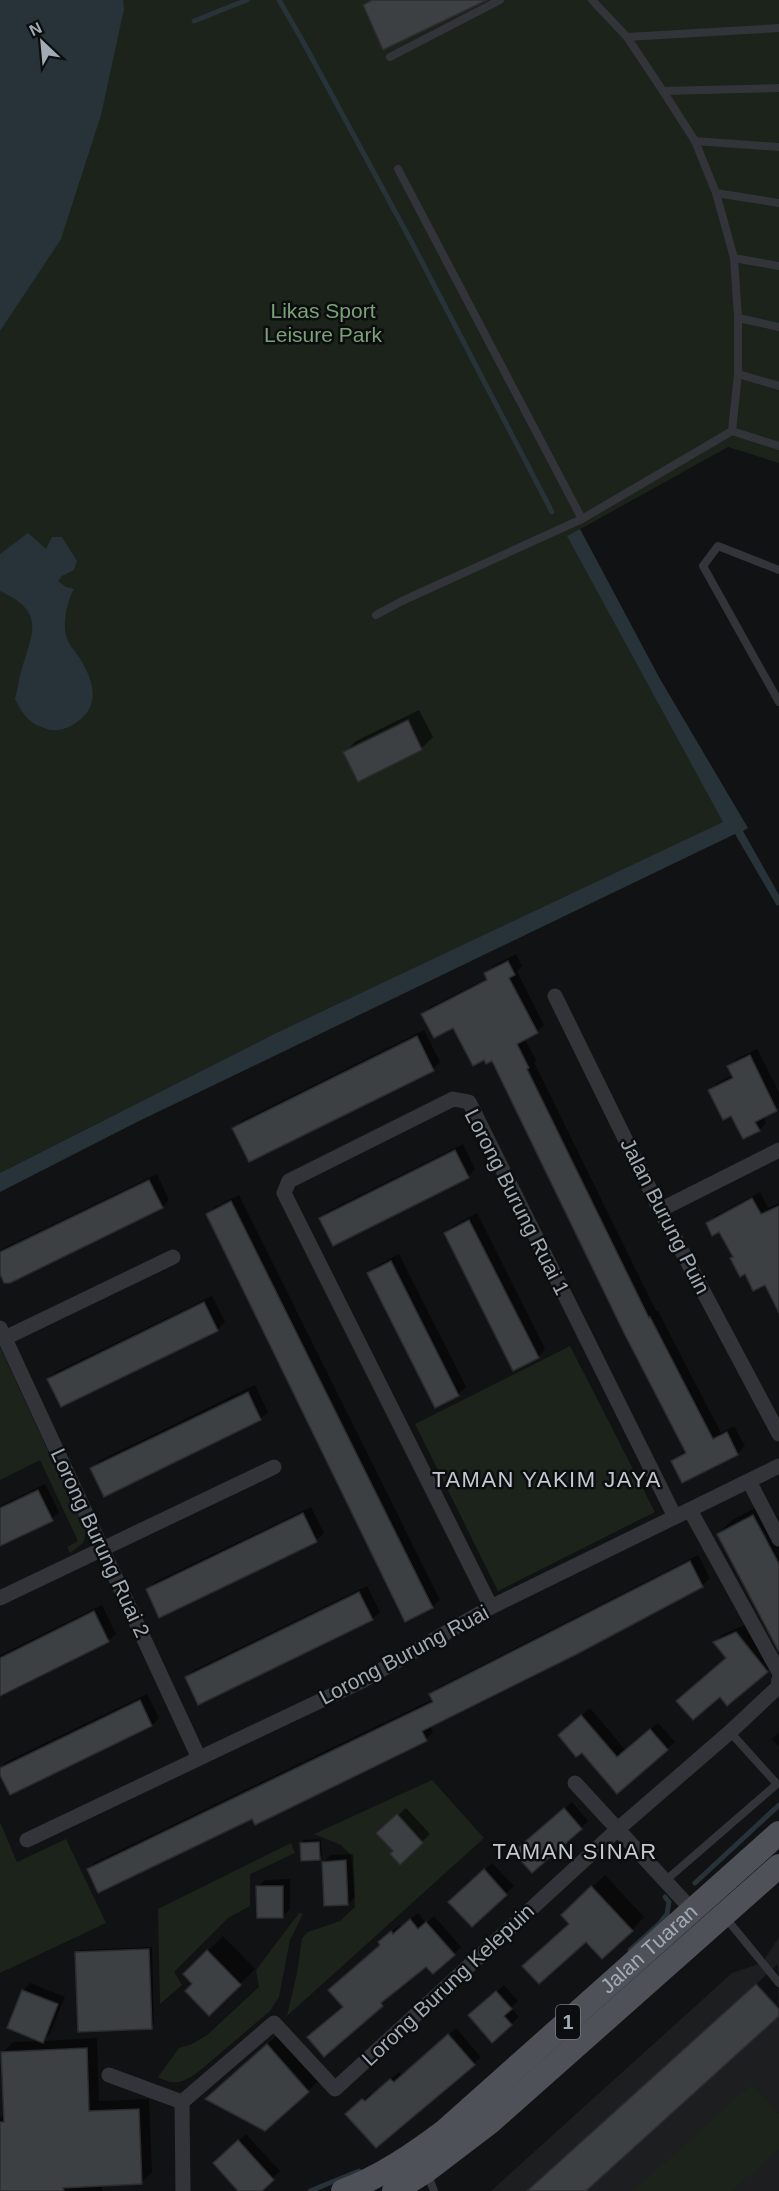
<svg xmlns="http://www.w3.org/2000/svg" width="779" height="2191" font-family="Helvetica,sans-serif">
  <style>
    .built { fill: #1d1e20 }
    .green { fill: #1b231b }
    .water { fill: #273338 }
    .shadow { fill: #0007 }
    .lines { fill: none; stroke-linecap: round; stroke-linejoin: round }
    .stream { stroke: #273338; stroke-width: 5 }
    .building { fill: #3d4043; stroke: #2b2c2f; stroke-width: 1.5 }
    .lane { stroke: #323439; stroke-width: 8 }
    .street { stroke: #323439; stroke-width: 15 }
    .primary { stroke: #4e5258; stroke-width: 24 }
    .labels { text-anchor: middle; stroke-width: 5; stroke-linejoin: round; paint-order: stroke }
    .shield { fill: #0c0d0e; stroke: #747c83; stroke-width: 1.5 }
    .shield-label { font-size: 20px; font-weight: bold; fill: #a1abb5 }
    .park-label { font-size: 21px; fill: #7ba277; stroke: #0c0d0e }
    .street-label { font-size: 21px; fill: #a1abb5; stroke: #0c0d0e }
    .neighbourhood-label { font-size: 22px; letter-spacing: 1.5px; fill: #c3c9d1; stroke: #0c0d0e }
  </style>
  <rect width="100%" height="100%" fill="#111213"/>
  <path class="built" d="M779 1937V2191H491L732 1973 762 1963Z"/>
  <g class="green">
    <path d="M0 0H779V463L728 447 568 536 724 822 274 1034 0 1173Z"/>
    <path d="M570 1346 655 1512 498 1591 415 1424Z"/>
    <path d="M0 1347 86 1533 83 1543 70 1553 67 1547 78 1541 40 1460 0 1480Z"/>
    <path d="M432 1780 484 1838 287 2016 297 1973 302 1938 308 1932 340 1921 355 1907 351 1855 341 1845 314 1834Z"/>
    <path d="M0 1822 17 1862 66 1839 106 1923 0 1973Z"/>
    <path d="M291 1843 295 1853 250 1874V1906L228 1918 174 1972 182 1985 160 2004 158 1909Z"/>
    <path d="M299 1913 303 1914 290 1940 279 1997 270 2011 197 2073C181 2083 176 2086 158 2077L179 2048 192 2044 207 2035 259 1987 256 1970Z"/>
    <path d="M752 2084 779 2114V2149L732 2191H633Z"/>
  </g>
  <g class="water">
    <path d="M0 0H123L124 9 101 115 61 239 0 331Z"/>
    <path d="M580 529 660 679 748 828 743 831 779 895V905L777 906 735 834 137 1122 0 1192V1173L274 1034 723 822 567 536Z"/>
    <path d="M28 533 46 549 52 537H62L77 561 74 570 62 576 58 581 66 587 74 589C68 599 64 617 65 629 66 642 72 647 79 657 93 679 102 705 77 722 64 731 54 733 39 726 27 721 21 711 15 699 18 690 18 681 21 672 33 632 46 612 0 591V554Z"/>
  </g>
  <g class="shadow">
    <path d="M419 710 433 737 421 749 358 779 345 752 356 741Z"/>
    <path d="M516 954 522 966 517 971 544 1025 525 1040 536 1060 534 1062 656 1311H658L721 1433 734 1426 745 1446 738 1453 683 1481 672 1461 686 1450 493 1059 453 1026 423 1015 430 1007 488 978 486 974 493 966Z"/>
    <path d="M424 1030 440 1062 433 1069 234 1128 241 1121Z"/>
    <path d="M757 1049 779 1092V1107L763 1116 766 1123 759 1130 732 1114 710 1090 717 1083 733 1075 729 1067 736 1059Z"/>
    <path d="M463 1144 475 1169 468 1177 321 1218 328 1211Z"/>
    <path d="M157 1174 169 1200 162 1207 0 1271V1250Z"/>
    <path d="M760 1192 768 1208 779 1203V1275L745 1272 720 1230 707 1224 715 1216Z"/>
    <path d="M239 1195 440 1600 432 1607 208 1214 215 1207Z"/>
    <path d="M477 1213 545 1349 538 1357 445 1233 453 1226Z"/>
    <path d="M399 1254 466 1387 458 1395 436 1406 369 1274 376 1266Z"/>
    <path d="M212 1296 225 1322 217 1330 61 1405 49 1379 56 1372Z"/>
    <path d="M255 1385 268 1412 260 1419 92 1468 99 1461Z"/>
    <path d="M45 1484 59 1512 52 1519 0 1545V1506Z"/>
    <path d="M767 1502 779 1525V1648L718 1534 732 1520Z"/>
    <path d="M311 1507 324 1533 316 1540 160 1616 148 1590 155 1582Z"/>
    <path d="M698 1555 710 1578 702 1586 430 1725 433 1732 426 1739 252 1817 88 1869 96 1862 433 1699 431 1694 439 1687Z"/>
    <path d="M367 1586 380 1612 372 1619 186 1677 194 1670Z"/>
    <path d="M102 1605 116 1634 108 1641 0 1695V1655Z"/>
    <path d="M744 1625 774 1663 767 1671 728 1657 715 1642 722 1635Z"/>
    <path d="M147 1694 159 1718 152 1725 0 1772V1769L6 1762Z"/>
    <path d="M590 1708 626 1751 658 1723 675 1742 617 1792 567 1728Z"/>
    <path d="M779 1732V1747L772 1739Z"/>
    <path d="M572 1802 588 1821 581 1828 523 1845Z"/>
    <path d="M406 1808 430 1834 400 1863 386 1826Z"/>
    <path d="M321 1839 322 1855 319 1858 301 1844 304 1840Z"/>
    <path d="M353 1854 355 1897 348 1904 323 1862 331 1855Z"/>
    <path d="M492 1863 514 1886 472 1925 457 1894Z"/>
    <path d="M605 1875 644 1917 632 1930 571 1923 576 1902Z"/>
    <path d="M290 1879V1909L283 1916 258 1887 265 1880Z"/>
    <path d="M418 1913 426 1923 434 1916 461 1947 454 1954 426 1965 388 1996 389 1997 382 2004 345 2006 387 1935 400 1925 401 1927Z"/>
    <path d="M223 1936 255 1969 240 1984H194L185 1974Z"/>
    <path d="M152 1947 154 2024 151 2027 76 1953 80 1950Z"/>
    <path d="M778 1964 779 2014 584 2191H528Z"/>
    <path d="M30 1983 65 1997 50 2033 43 2041 97 2038 99 2101 149 2099 152 2172 141 2183 102 2185V2191H13L0 2189V2118L5 2113 3 2052 13 2042 42 2041 23 1991Z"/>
    <path d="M504 1985 518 2001 511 2008 519 2017 492 2041 478 2008Z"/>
    <path d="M456 2028 481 2057 474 2064 355 2107 371 2093 373 2095 399 2072 402 2076Z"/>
    <path d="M283 2030 323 2076 308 2091 207 2099Z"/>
    <path d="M246 2134 280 2171 260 2191H240L222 2156Z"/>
  </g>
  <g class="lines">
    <g class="stream">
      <path d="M279 0 301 38 411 241 552 512"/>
      <path d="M194 21 247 0"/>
      <path d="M695 1883 779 1805"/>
      <path d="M630 1950 660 1923 667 1914 669 1902 665 1897"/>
      <path d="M310 2191 359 2171"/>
    </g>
  </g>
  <g class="building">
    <path d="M372 0H487L383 50 363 5Z"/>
    <path d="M408 720 422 750 358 782 343 752Z"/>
    <path d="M508 961 515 975 509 978 538 1033 517 1044 529 1068 527 1069 649 1318 650 1317 713 1439 727 1432 738 1455 682 1483 671 1461 686 1453 623 1331 492 1061 486 1064 484 1060 473 1066 453 1028 434 1038 421 1014 487 980 484 973Z"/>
    <path d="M417 1036 434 1071 249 1162 232 1128Z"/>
    <path d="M750 1055 777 1111 755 1122 760 1131 743 1139 731 1116 723 1120 708 1090 733 1078 727 1066Z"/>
    <path d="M455 1150 469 1178 333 1246 319 1218Z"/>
    <path d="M149 1180 163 1208 10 1283H4L0 1274V1252Z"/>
    <path d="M752 1198 761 1214 779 1206V1313L765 1285 753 1291 745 1274 740 1277 730 1258 733 1257 719 1232 712 1236 706 1223Z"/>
    <path d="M231 1201 433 1608 405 1622 206 1214Z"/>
    <path d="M469 1220 539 1358 513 1371 444 1233Z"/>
    <path d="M391 1261 459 1396 435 1408 367 1273Z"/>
    <path d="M204 1302 218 1331 61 1407 47 1379Z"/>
    <path d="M248 1392 261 1420 104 1497 90 1468Z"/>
    <path d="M38 1490 53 1521 0 1546V1508Z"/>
    <path d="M303 1513 317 1542 159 1618 146 1589Z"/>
    <path d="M753 1515 779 1564V1652L717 1534Z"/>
    <path d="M690 1561 703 1587 577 1654 422 1731 427 1741 255 1825 252 1819 98 1893 87 1869 433 1702 429 1694Z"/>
    <path d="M359 1592 373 1620 198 1705 185 1677Z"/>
    <path d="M94 1611 109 1642 0 1696V1658Z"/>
    <path d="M736 1632 768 1672 727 1706 720 1697 693 1720 676 1701 726 1658 713 1642Z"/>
    <path d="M140 1700 152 1726 10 1795 0 1775V1768Z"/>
    <path d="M581 1715 617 1757 650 1729 668 1750 617 1794 582 1753 576 1757 558 1735Z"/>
    <path d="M564 1808 582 1829 532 1873 513 1852Z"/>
    <path d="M397 1814 423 1843 400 1865 390 1854 393 1851 376 1833Z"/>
    <path d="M319 1842 320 1860 301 1861 300 1843Z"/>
    <path d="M346 1860 348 1905 324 1906 322 1862Z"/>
    <path d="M484 1869 507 1895 472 1927 448 1902Z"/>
    <path d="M256 1886H283V1918H257Z"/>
    <path d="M591 1886 633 1931 602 1959 586 1942 539 1984 522 1966 569 1924 561 1915Z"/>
    <path d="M410 1919 418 1929 426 1922 455 1955 433 1974 426 1967 381 2003 383 2006 324 2057 307 2037 343 2007 328 1990 380 1945 378 1942 391 1931 393 1934Z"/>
    <path d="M149 1949 152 2029 78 2032 75 1952Z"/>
    <path d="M207 1950 241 1985 209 2016 185 1991 192 1984 183 1974Z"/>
    <path d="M756 1984 779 2009V2016L586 2191H527Z"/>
    <path d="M22 1990 58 2004 43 2043 7 2028Z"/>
    <path d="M496 1991 512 2009 504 2016 512 2025 492 2043 468 2015Z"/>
    <path d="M448 2034 475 2065 376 2148 345 2114 362 2099 365 2101 390 2079 394 2082Z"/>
    <path d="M267 2044 309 2092 265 2131 205 2099Z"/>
    <path d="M87 2048 89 2111 139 2109 142 2184 63 2188 64 2191H0V2122H4L1 2052Z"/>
    <path d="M238 2140 274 2180 262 2191H238L213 2163Z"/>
  </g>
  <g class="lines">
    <g class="lane">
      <path d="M592 0 627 37 779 28"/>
      <path d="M627 37 663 91 779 88"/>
      <path d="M390 57 500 0"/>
      <path d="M663 91 695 141 779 147"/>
      <path d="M695 141 716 193 779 203"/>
      <path d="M398 169 582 519"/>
      <path d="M716 193 734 258 779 266"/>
      <path d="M734 258 738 318 779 327"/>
      <path d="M738 318V374L779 386"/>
      <path d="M738 374 732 431 779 446"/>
      <path d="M779 570 718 546 703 566 779 702"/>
      <path d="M376 615 402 601 582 519 732 431"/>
      <path d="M665 1881 777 1784 730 1732"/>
      <path d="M725 1917 779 1983"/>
      <path d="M427 2173 434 2191"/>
    </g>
    <g class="street">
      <path d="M555 996 660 1210 779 1434"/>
      <path d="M660 1210 779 1150"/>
      <path d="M0 1328 199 1758"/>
      <path d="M5 1338 173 1257"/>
      <path d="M749 1481 779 1539"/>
      <path d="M690 1510 779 1672"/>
      <path d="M0 1598 274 1467"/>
      <path d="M491 1607 284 1193 289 1181 453 1099 469 1102 675 1517"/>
      <path d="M575 1783 693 1911"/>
      <path d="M27 1840 362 1681 491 1607 779 1466"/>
      <path d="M109 2075 182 2102"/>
      <path d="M183 2191 182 2102 274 2023 335 2089 618 1829 730 1732 778 1687 779 1679"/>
    </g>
    <g class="primary">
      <path id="s1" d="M343 2191C381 2177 414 2154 446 2130L779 1833"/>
      <path d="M394 2191 426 2171 489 2123 779 1866"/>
    </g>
  </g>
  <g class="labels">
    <rect class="shield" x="556" y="2005" width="24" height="34" rx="4.5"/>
    <g class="shield-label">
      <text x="568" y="2029">1</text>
    </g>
    <g class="park-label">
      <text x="323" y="318">Likas Sport<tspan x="323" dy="24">Leisure Park</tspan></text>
    </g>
    <g class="street-label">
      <text transform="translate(517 1202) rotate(63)" y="7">Lorong Burung Ruai 1</text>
      <text transform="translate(665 1216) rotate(63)" y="7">Jalan Burung Puin</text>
      <text transform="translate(100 1543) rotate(65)" y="7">Lorong Burung Ruai 2</text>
      <text transform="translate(404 1655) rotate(-28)" y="7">Lorong Burung Ruai</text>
      <text dy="7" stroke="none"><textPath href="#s1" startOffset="392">Jalan Tuaran</textPath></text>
      <text transform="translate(448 1985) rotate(-43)" y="7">Lorong Burung Kelepuin</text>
    </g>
    <g class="neighbourhood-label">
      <text x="547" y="1487">TAMAN YAKIM JAYA</text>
      <text x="575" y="1859">TAMAN SINAR</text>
    </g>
  </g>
  <g transform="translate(42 42) rotate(334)" stroke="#0c0d0e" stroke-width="4.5" paint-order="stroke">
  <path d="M0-4.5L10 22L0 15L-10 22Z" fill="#a1abb5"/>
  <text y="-9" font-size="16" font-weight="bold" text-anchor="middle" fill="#a1abb5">N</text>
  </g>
</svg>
